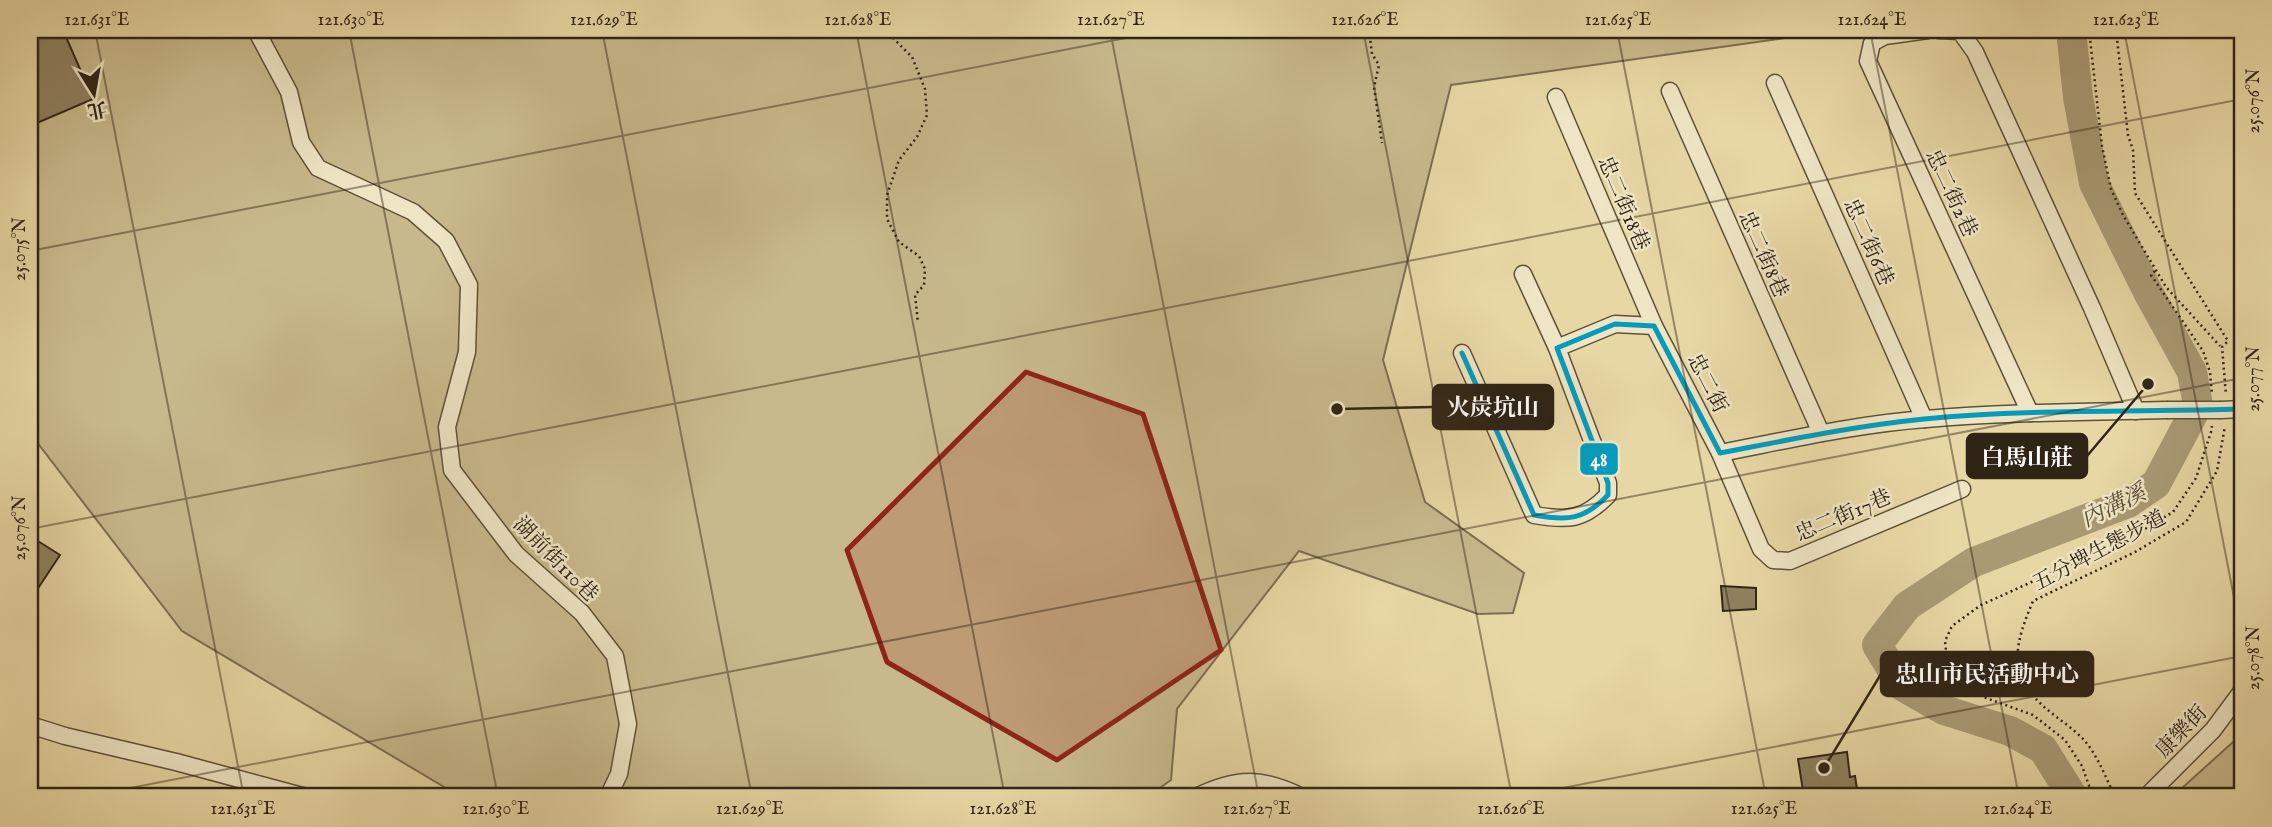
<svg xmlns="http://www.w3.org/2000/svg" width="2272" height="827" font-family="'IM FELL English','Noto Serif TC',serif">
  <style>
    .green { fill: #c8b98c; stroke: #7c6e52; stroke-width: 2 }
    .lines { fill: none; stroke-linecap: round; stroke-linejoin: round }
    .river { stroke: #a99a74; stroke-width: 30 }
    .building { fill: #8f8160; stroke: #302417; stroke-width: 2 }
    .minor-casing { stroke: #5e513a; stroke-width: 19 }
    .path { stroke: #302417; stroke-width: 2.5; stroke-dasharray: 2 3.5; stroke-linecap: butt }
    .minor { stroke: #efe5c4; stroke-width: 16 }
    .minor-bridge-casing { stroke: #5e513a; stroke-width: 19; stroke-linecap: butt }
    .minor-bridge { stroke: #efe5c4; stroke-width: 16 }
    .bus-1-casing { stroke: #efe5c4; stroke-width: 10 }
    .bus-1 { stroke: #059cbc; stroke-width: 5 }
    .marked { fill: #8f2418; fill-opacity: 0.2; stroke: #8f2418; stroke-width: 5; stroke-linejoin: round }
    .ticks { fill: none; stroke: #302417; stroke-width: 2; stroke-opacity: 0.45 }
    .labels { text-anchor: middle; stroke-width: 5; stroke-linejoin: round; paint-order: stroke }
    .street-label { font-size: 21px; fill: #302417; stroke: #efe5c4 }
    .water-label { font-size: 23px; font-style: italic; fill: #5a4d38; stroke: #efe5c4 }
    .leader { fill: none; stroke: #302417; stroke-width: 2.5 }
    .callout-dot { fill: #302417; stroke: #efe5c4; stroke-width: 2.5 }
    .callout { fill: #302417; stroke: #302417; stroke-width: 2.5 }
    .callout-label { font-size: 23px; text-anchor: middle; font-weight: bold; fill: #fff }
    .line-badge { stroke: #efe5c4; stroke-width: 2.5 }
    .badge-label { font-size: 19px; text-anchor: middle; font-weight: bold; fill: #fff }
    .neatline { fill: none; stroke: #302417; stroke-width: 2.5 }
    .ticks-label { font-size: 18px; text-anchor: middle; fill: #302417 }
  </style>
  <rect width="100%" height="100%" fill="#e7d7a4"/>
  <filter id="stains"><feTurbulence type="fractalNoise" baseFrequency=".00286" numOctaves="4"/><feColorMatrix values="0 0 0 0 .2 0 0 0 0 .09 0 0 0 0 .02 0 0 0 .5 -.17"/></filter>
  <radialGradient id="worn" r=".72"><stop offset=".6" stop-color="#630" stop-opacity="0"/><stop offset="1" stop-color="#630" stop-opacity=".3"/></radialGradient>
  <g class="green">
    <path d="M30 30H1828V32L1451 85 1383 360 1425 502 1524 573 1513 613 1478 614 1299 551 1177 709 1171 780 1147 797H461L182 631 36 441 30 436Z"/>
    <path d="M2242 734V797H2172Z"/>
  </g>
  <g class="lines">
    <path class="river" d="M2071 30 2078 97 2094 183 2148 292 2192 372 2198 405 2156 484 2128 503 1974 562 1907 606 1877 645 1902 686 1944 710 2010 731 2043 749 2073 797"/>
  </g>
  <g class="building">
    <path d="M30 30H63L93 99 30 126Z"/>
    <path d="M30 536 60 555 31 599 30 598Z"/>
    <path d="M1721 586 1756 588V609L1723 611Z"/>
    <path d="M1847 752 1850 777 1855 776 1857 789 1852 790 1853 797H1804L1798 759Z"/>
  </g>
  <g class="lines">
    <defs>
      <g id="minor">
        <path d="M256 30 289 92 301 142 318 168 413 212 446 241 469 285 467 352 447 427 452 470 516 554 582 613 615 656 628 724 619 774 608 797"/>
        <path d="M1928 30 1885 36 1872 43 1868 61 2030 413"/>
        <path d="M1939 30 1960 31 1975 52 2092 308 2136 411"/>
        <path d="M1775 83 1924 419"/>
        <path d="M1670 91 1821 433"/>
        <path d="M1556 97 1654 326 1720 453 1761 549 1773 560 1790 561 1962 489"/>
        <path d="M1523 274 1557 348"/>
        <path d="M1462 353 1534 515C1568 521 1584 520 1608 495V483L1557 348 1615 324 1654 326"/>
        <path d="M2221 410 2242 409"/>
        <path d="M1720 453C1788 440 1857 424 1926 419 2006 412 2087 412 2167 410"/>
        <path d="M30 725 65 736 176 762 306 797"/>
        <path d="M1196 797C1237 777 1261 777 1302 797"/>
        <path d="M2146 797 2213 730 2242 691"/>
      </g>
    </defs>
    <use href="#minor" class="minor-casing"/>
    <g class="path">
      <path d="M885 30 912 57 925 89 927 115 917 137 899 160 887 195V219L899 242 919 256 925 269 924 285 915 295 918 323"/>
      <path d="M1369 30 1372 54 1379 65 1374 87 1382 143"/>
      <path d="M2089 30 2102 146 2111 189 2123 215 2166 287 2220 346"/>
      <path d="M2116 30 2128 135 2133 150 2135 193 2228 341 2222 347 2226 395"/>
      <path d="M2155 271 2151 275 2203 351 2210 372 2212 395"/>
      <path d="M2093 797 2082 766 2065 740 2033 715 1986 698 1966 684 1947 660 1945 641 1952 626 1981 605 2133 536 2173 512 2196 478 2211 432 2212 426"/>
      <path d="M2115 797C2106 778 2098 756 2084 740 2072 727 2055 717 2042 705 2006 671 2016 642 2033 601L2135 552 2186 522 2217 471 2225 426"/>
    </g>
    <use href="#minor" class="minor"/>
    <defs>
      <path id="minor-bridge" d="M2167 410H2221"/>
    </defs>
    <use href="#minor-bridge" class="minor-bridge-casing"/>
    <use href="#minor-bridge" class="minor-bridge"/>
    <defs>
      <path id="bus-1" d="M1462 353 1534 515C1568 521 1584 520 1608 495V483L1557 348 1615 324 1654 326 1720 453C1788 440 1855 426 1924 419 2030 409 2136 412 2242 409"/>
    </defs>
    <use href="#bus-1" class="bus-1-casing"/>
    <use href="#bus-1" class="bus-1"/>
  </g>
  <path class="marked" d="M1026 372 1143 414 1221 650 1057 760 887 662 847 550Z"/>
  <path class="ticks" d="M95 30 244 797M349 30 498 797M602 30 752 797M856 30 1005 797M1110 30 1259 797M1363 30 1512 797M1617 30 1766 797M1870 30 2019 797M2124 30 2242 639M30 251 1167 30M30 529 2242 99M84 797 2242 378M1516 797 2242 656"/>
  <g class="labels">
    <g class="street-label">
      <text transform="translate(1952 193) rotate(65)" y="7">忠二街2巷</text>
      <text transform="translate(1624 203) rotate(67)" y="7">忠二街18巷</text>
      <text transform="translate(1869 242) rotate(66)" y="7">忠二街6巷</text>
      <text transform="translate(1764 254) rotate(66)" y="7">忠二街8巷</text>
      <text transform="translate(1708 383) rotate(63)" y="7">忠二街</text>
      <text transform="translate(1843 515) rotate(-23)" y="7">忠二街17巷</text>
      <text transform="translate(2099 550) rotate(-28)" y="7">五分埤生態步道</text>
      <text transform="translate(556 559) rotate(45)" y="7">湖前街110巷</text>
      <text transform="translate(2181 731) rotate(-46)" y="7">康樂街</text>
    </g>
    <g class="water-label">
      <text transform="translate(2113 505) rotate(-26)" y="8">內溝溪</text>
    </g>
  </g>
  <path class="leader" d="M1337 409L1433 407M2148 384L2087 456M1824 768L1881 674"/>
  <g class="callout-dot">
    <circle cx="1337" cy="409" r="7"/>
    <circle cx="2148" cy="384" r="7"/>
    <circle cx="1824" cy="768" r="7"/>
  </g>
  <g class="callout">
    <rect x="1433" y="385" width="120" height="44" rx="7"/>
    <rect x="1967" y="434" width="120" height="44" rx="7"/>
    <rect x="1881" y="652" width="212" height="44" rx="7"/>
  </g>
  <g class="callout-label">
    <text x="1493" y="415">火炭坑山</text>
    <text x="2027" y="465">白馬山莊</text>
    <text x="1987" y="682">忠山市民活動中心</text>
  </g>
  <rect class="line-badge" x="1579" y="442" width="40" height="34" rx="7" fill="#059cbc"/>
  <g class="badge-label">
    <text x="1599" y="466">48</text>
  </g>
  <rect width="2272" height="827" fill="none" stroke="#e7d7a4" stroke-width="77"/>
  <g transform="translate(94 94) rotate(169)" stroke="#efe5c4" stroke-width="5" paint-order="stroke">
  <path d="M0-5L12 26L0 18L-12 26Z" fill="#302417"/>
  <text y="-10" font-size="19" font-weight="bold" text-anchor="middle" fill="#302417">北</text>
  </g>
  <rect x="38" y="38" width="2196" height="750" class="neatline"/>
  <g class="ticks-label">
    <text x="97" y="25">121.631°E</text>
    <text x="351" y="25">121.630°E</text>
    <text x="604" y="25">121.629°E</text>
    <text x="858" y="25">121.628°E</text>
    <text x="1111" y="25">121.627°E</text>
    <text x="1365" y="25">121.626°E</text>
    <text x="1618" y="25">121.625°E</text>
    <text x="1872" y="25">121.624°E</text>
    <text x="2126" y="25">121.623°E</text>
    <text transform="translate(2253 101) rotate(-90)" y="6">25.076°N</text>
    <text transform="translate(19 249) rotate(-90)" y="6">25.075°N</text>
    <text transform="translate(2253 379) rotate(-90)" y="6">25.077°N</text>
    <text transform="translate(19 528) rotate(-90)" y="6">25.076°N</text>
    <text transform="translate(2253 658) rotate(-90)" y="6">25.078°N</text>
    <text x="243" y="814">121.631°E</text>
    <text x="496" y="814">121.630°E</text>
    <text x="750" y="814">121.629°E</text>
    <text x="1003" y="814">121.628°E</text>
    <text x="1257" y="814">121.627°E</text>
    <text x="1511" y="814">121.626°E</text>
    <text x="1764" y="814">121.625°E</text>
    <text x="2018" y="814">121.624°E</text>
  </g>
  <rect width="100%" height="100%" filter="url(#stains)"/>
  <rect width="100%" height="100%" fill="url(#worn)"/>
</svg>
